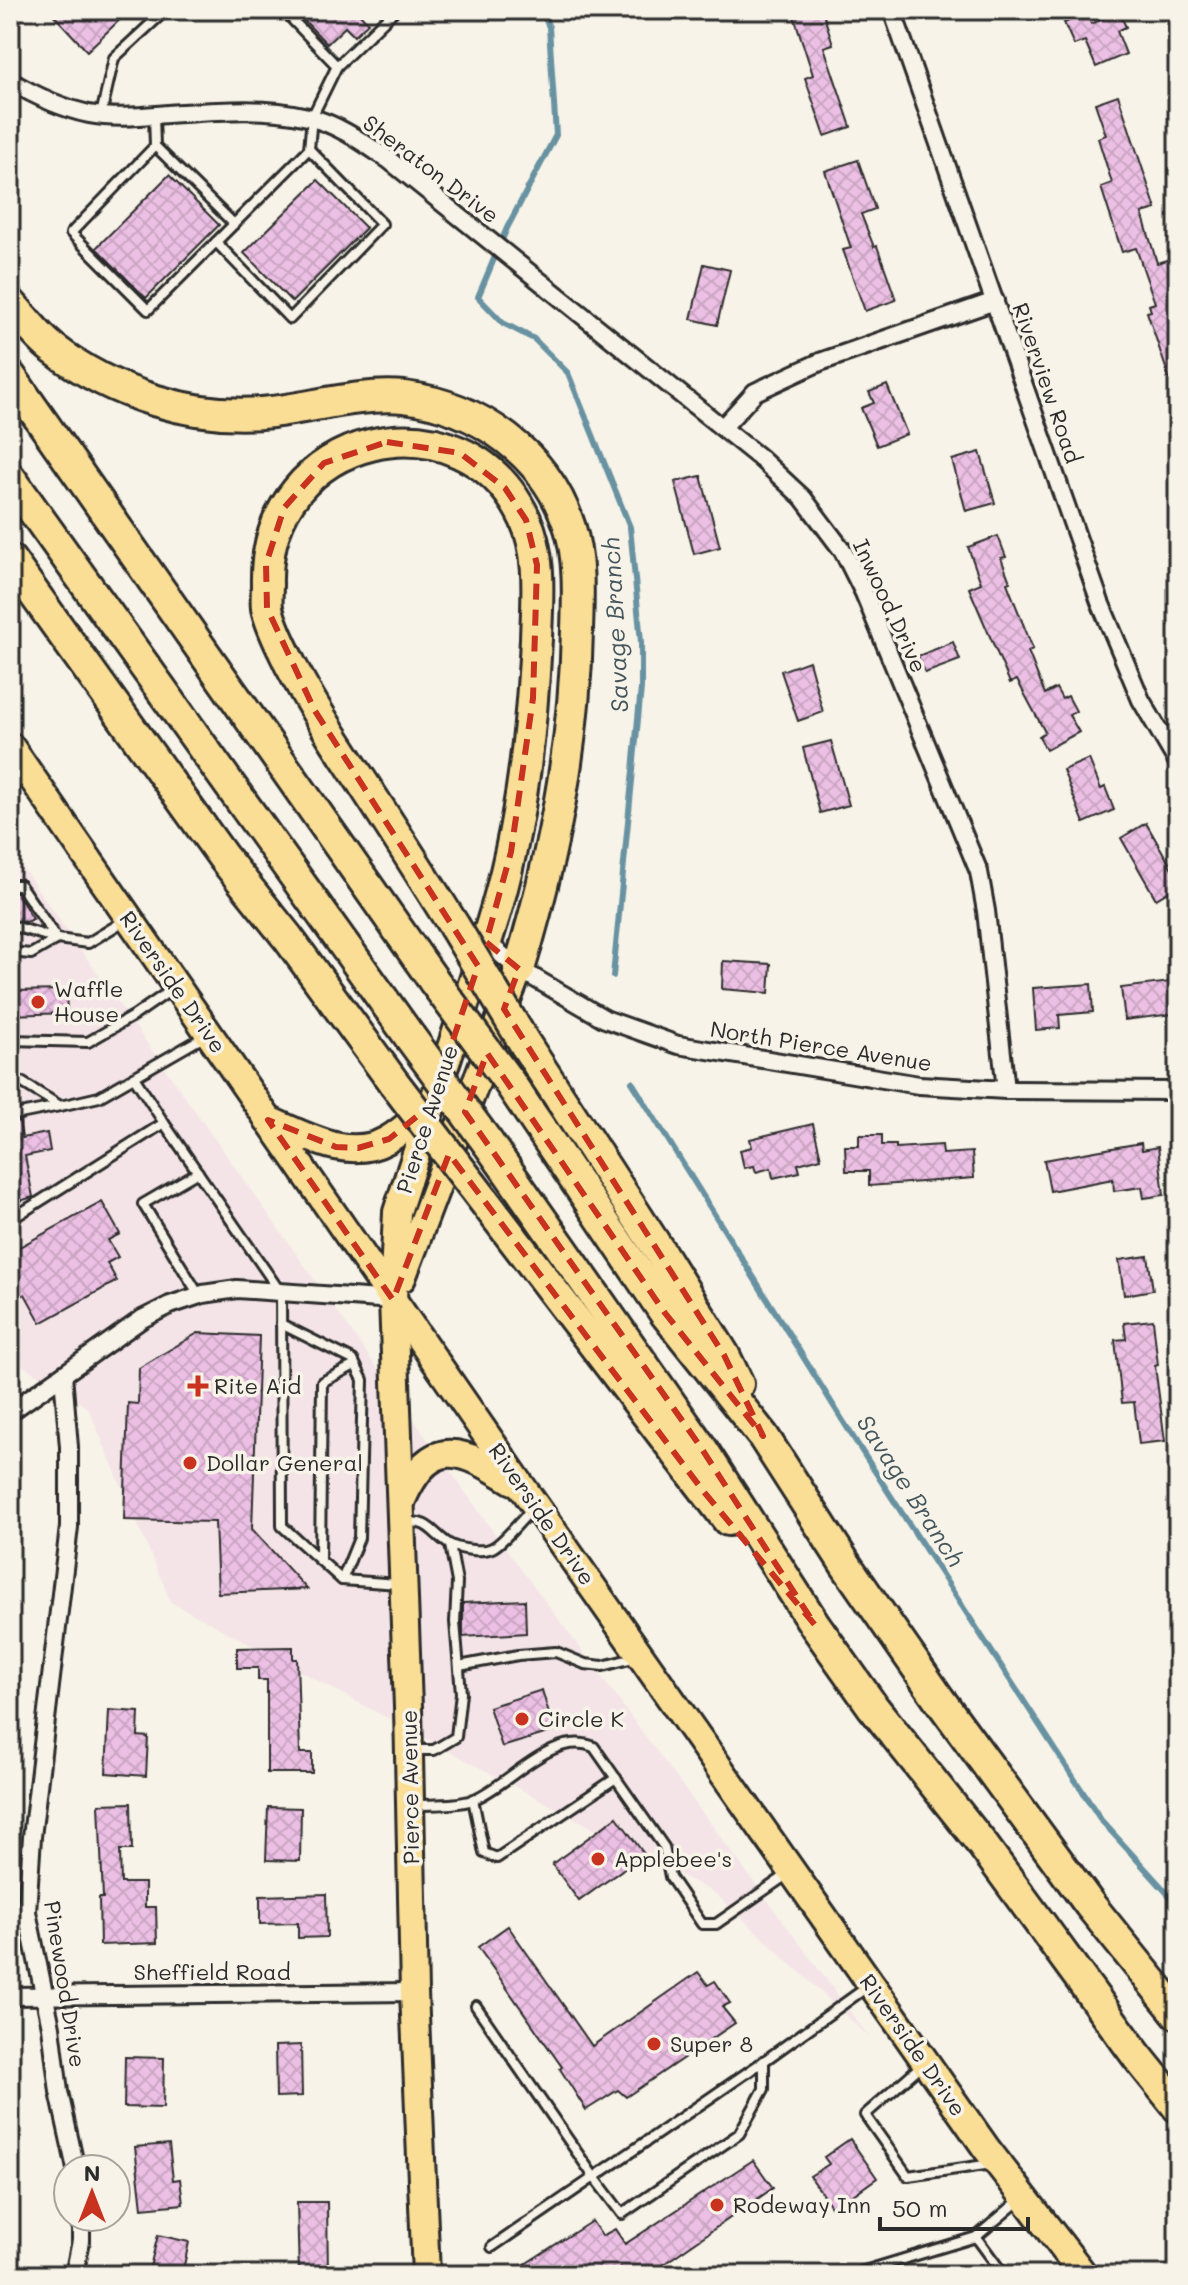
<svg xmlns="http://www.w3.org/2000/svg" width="1188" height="2285" font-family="Mali,sans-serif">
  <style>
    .built { fill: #f4e4e7 }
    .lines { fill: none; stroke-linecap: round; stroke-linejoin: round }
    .stream { stroke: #6792a1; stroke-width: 6 }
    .building { fill: url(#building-cross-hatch); stroke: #2b2b2b; stroke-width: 2 }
    .lane-casing { stroke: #2b2b2b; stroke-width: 14 }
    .street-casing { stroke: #2b2b2b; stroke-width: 22 }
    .primary-casing { stroke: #2b2b2b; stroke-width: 32 }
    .highway-casing { stroke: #2b2b2b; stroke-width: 36 }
    .lane { stroke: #f7f3e8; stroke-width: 8 }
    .street { stroke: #f7f3e8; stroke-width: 16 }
    .primary { stroke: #fbde96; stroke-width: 26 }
    .highway { stroke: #fbde96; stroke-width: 30 }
    .highway-bridge-casing { stroke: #2b2b2b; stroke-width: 36; stroke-linecap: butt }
    .highway-bridge { stroke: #fbde96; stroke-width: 30 }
    .marked { fill: none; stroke: #c8321e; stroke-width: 6; stroke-dasharray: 16 10; stroke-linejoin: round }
    .poi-dot { fill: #c8321e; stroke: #f7f3e8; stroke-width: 3 }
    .labels { text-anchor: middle; stroke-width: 7; stroke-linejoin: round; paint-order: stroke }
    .street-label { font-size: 22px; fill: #2b2b2b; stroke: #f7f3e8 }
    .poi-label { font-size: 22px; fill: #2b2b2b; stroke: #f7f3e8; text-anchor: start }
    .water-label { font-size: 24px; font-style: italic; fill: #44565c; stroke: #f7f3e8 }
  </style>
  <defs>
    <pattern id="building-cross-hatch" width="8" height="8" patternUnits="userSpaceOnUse" patternTransform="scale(2)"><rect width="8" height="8" fill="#ecc0e4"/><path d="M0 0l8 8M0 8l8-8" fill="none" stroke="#cba5c4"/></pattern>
  </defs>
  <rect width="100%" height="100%" fill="#f7f3e8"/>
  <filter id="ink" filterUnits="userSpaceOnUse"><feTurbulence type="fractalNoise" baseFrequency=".0125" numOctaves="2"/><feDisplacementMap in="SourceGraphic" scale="16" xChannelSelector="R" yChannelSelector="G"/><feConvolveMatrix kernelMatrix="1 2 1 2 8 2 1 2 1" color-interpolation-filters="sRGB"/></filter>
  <g filter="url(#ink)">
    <path class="built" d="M10 850 487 1523 869 2037 716 1894 171 1602 88 1408 10 1357Z"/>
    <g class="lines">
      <g class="stream">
        <path d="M541 10 549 27 556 135 507 228 478 297 503 323 534 339 568 373 630 527 641 642V688L613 976"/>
        <path d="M632 1082 863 1453 1101 1820 1178 1905"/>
      </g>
    </g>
    <g class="building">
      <path d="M49 10H130L87 51Z"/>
      <path d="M294 10H363L360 14 368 23 354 36 345 27 327 44Z"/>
      <path d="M792 10H822L833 44 824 47 851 127 825 136 805 78 813 75Z"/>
      <path d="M1119 12 1126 27 1117 31 1126 54 1096 67 1085 41 1074 45 1064 23 1087 13 1091 24Z"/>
      <path d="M1118 95 1156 209 1142 213 1157 263 1173 258 1178 272V396L1175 395 1147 312 1151 311 1149 305 1155 303 1136 248 1122 252 1101 187 1112 183 1098 138 1106 135 1095 103Z"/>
      <path d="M858 160 875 209 861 214 874 247 877 246 896 300 865 311 843 250 851 248 825 171Z"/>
      <path d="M169 175 219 225 146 298 96 248Z"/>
      <path d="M318 180 366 228 292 302 244 253Z"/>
      <path d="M704 264 730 270 717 325 691 319Z"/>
      <path d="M887 385 907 434 877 446 861 408 874 403 869 392Z"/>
      <path d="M980 452 995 503 966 511 952 460Z"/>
      <path d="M701 476 720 547 694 554 675 482Z"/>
      <path d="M998 536 1006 557 1001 558 1010 582 1007 583 1033 649 1028 651 1045 694 1056 688 1062 699 1068 696 1076 711 1069 715 1079 732 1046 750 1039 736 1045 732 1017 680 1010 683 969 588 981 583 968 547Z"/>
      <path d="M953 642 960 660 925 673 918 656Z"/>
      <path d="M809 661 823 712 798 721 781 671Z"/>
      <path d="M831 741 849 805 820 813 803 748Z"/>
      <path d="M1089 759 1101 789 1105 787 1114 810 1084 823 1063 770Z"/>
      <path d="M1146 823 1173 870 1178 867V886L1156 899 1121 838Z"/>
      <path d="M10 892H16L33 919 26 922 15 920 10 930Z"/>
      <path d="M723 961 771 964 769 993 722 989Z"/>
      <path d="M1170 982 1174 1014 1125 1020 1121 988Z"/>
      <path d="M1091 984 1093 1012 1059 1015 1060 1028 1036 1030 1033 988Z"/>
      <path d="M66 990 67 1013 10 1015V991Z"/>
      <path d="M19 1121 22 1138 47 1133 50 1151 25 1156 33 1197 10 1204V1123Z"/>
      <path d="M813 1124 821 1158 798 1164 800 1172 773 1178 771 1168 756 1172 754 1166 744 1168 740 1150 752 1147 750 1139Z"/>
      <path d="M859 1135H882V1145H896V1148L942 1145 943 1154 972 1152 974 1178 869 1186V1171H846L845 1146H859Z"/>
      <path d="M1141 1143 1142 1150 1158 1147 1164 1195 1144 1198 1142 1187 1114 1191 1113 1179 1050 1191 1044 1160Z"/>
      <path d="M102 1202 120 1234 108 1240 118 1257 107 1263 117 1281 41 1323 25 1294 18 1298 10 1284V1252Z"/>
      <path d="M1148 1256 1153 1290 1124 1295 1119 1260Z"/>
      <path d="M1153 1320 1158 1365 1155 1366 1165 1441 1139 1444 1134 1402 1122 1403 1115 1340 1126 1339 1124 1323Z"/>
      <path d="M198 1333 259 1336 252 1529 307 1589 218 1593 215 1522 124 1520 128 1403 138 1404 139 1368Z"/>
      <path d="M525 1600 526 1633 463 1637V1603Z"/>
      <path d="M293 1647V1659H297L300 1753H312V1773H267V1680H258V1668H237V1648Z"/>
      <path d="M542 1690 554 1731 502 1747 489 1707Z"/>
      <path d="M109 1710 139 1712 138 1736 148 1737 146 1776 106 1773Z"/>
      <path d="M131 1803 132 1850H120L121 1883H145V1907H156L157 1943 100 1945 99 1898H103L99 1804Z"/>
      <path d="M268 1807 301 1808 300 1861 266 1860Z"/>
      <path d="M617 1817 644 1854 579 1901 552 1864Z"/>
      <path d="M326 1894 327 1937 298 1938V1923L260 1924V1896Z"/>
      <path d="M508 1926 592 2046 698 1972 708 1985 715 1981 730 2003 722 2007 735 2023 626 2097 618 2090 586 2110 560 2069 562 2067 478 1947Z"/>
      <path d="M301 2045 302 2096 276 2097 275 2046Z"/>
      <path d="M125 2057 164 2058 163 2108 124 2107Z"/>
      <path d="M850 2139 877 2178 833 2209 810 2176 829 2164 824 2157Z"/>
      <path d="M169 2144 173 2180 180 2179 183 2204 142 2208 135 2147Z"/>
      <path d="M753 2160 773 2188 648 2275H627L621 2268 610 2275H508L592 2221 602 2236 615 2229 625 2244Z"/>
      <path d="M297 2202H327L328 2275H299Z"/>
      <path d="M158 2235 189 2242 182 2275H148Z"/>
    </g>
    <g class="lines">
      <defs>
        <g id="lane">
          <path d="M337 66 395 10"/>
          <path d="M101 115 114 58 166 10"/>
          <path d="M154 115 155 146 234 224 309 149 312 117 337 66 283 10"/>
          <path d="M155 146 71 233 148 310 234 224"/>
          <path d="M216 242 290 319 382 224 309 149"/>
          <path d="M10 885H20L57 939 31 954 10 952"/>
          <path d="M17 927 57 939 88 943 124 921"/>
          <path d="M10 1040 88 1042 135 1015 174 988"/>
          <path d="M10 1075 60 1106 99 1097 207 1035"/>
          <path d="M10 1116 60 1106"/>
          <path d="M164 1123 281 1293 282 1526 342 1580 399 1584"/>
          <path d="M198 1172 143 1204 199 1295"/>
          <path d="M10 1220 164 1123 134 1077"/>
          <path d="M281 1324 353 1360 363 1380 359 1538 342 1580"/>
          <path d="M407 1523C428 1519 433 1534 449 1544 458 1549 482 1553 492 1548 502 1544 523 1518 532 1509"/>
          <path d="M320 1560 322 1382 355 1365"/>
          <path d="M459 1666 518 1655 556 1652 585 1664 603 1666 637 1657"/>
          <path d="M413 1750H434L456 1737 461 1693 455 1622 457 1582 450 1545"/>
          <path d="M473 1799 484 1853 497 1858 616 1778"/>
          <path d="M415 1805C433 1804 455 1806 472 1800 509 1786 552 1729 594 1747L664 1847 670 1877 702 1924H716L788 1874"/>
          <path d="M476 2006 594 2177 622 2214 739 2134 764 2089V2061"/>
          <path d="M924 2063 865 2115 908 2176 992 2164"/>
          <path d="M976 2237 1004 2275"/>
          <path d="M492 2247 764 2061 867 1987"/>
          <path d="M851 2275 976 2237 1022 2198"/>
        </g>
        <g id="street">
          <path d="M892 10 1100 602 1141 700 1178 763"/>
          <path d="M10 81C34 95 61 108 89 114 115 119 142 116 168 114 214 111 263 106 308 117 338 124 364 143 389 160L760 458 803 498 843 551 864 593 979 872 986 911 1006 1090"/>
          <path d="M723 427 755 392 820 362 995 301"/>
          <path d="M10 783 28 772"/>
          <path d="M486 942 519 969 605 1019 678 1045 919 1085 1006 1090 1178 1091"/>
          <path d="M63 1375 69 1447V1527L32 1837 27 1912 51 2027 59 2092 76 2169"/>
          <path d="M10 1412 142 1319 170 1305 203 1294 237 1289 393 1300"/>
          <path d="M10 1996 414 1992"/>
          <path d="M74 2275 81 2241V2217"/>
        </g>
        <g id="primary">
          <path d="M10 746 523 1488 986 2148 1084 2275"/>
          <path d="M268 1120C305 1135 348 1162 387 1140 403 1131 417 1117 431 1105"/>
          <path d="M402 1278 519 969"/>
          <path d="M402 1500C431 1434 462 1449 513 1481"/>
          <path d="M426 2275 414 1992 408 1707 393 1300 397 1212 482 953"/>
        </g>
        <g id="highway">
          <path d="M10 303C23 317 36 335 51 347 111 394 195 421 272 412 314 407 361 393 404 397 479 406 547 455 570 528 580 560 578 597 577 630 575 746 553 858 519 969"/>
          <path d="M10 376 434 981"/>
          <path d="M10 478 410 1037"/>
          <path d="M10 560 223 857 288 938 394 1083"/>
          <path d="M454 926C425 880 396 834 366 788 339 747 313 708 290 664 282 647 271 627 267 608 266 601 267 592 267 584 263 431 464 387 525 519 542 555 537 600 536 639 531 741 519 844 486 942"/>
          <path d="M525 1044 660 1252 724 1355 738 1384"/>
          <path d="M509 1082 665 1313 763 1436 846 1565 939 1699 1090 1905 1178 2014"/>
          <path d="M488 1143 700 1446 815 1625 873 1707 982 1844 1137 2056 1178 2107"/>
          <path d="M472 1185 728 1520"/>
        </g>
      </defs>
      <use href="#lane" class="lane-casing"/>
      <use href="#street" class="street-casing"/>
      <use href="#primary" class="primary-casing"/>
      <use href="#highway" class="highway-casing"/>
      <use href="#lane" class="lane"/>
      <use href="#street" class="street"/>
      <use href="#primary" class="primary"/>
      <use href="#highway" class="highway"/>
      <defs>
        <g id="highway-bridge">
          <path d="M454 926 525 1044"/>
          <path d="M434 981 509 1082"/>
          <path d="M410 1037 488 1143"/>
          <path d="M394 1083 472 1185"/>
        </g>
      </defs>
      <use href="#highway-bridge" class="highway-bridge-casing"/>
      <use href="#highway-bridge" class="highway-bridge"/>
    </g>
  </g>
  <path class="marked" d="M387 442 460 453 505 488 526 520 537 565 533 698 511 852 486 942 519 969 504 1009 724 1355 763 1436 665 1313 487 1053 465 1112 700 1446 815 1625 704 1492 449 1154 393 1300 268 1120 336 1147 358 1148 389 1139 431 1105 478 966 315 711 267 608 266 564 284 508 324 463Z"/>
  <g class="poi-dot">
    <circle cx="38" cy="1002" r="8"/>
    <path d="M194 1374h8v8h8v8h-8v8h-8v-8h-8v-8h8z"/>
    <circle cx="190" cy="1463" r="8"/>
    <circle cx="522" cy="1719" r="8"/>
    <circle cx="598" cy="1859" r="8"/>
    <circle cx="654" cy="2044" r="8"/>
    <circle cx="717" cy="2205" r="8"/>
  </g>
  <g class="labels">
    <g class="street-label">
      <text transform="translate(431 169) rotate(37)" y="8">Sheraton Drive</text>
      <text transform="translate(1047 383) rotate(71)" y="8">Riverview Road</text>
      <text transform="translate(890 606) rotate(65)" y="8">Inwood Drive</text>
      <text transform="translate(173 982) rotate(55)" y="8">Riverside Drive</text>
      <text transform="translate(821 1046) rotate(9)" y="8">North Pierce Avenue</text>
      <text transform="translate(427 1119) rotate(-72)" y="8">Pierce Avenue</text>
      <text transform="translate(542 1514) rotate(55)" y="8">Riverside Drive</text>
      <text transform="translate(410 1787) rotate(-91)" y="8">Pierce Avenue</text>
      <text x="212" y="1980">Sheffield Road</text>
      <text transform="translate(65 1984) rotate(81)" y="8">Pinewood Drive</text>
      <text transform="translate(913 2045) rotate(55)" y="8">Riverside Drive</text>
    </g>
    <g class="poi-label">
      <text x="54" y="997">Waffle<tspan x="54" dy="25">House</tspan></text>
      <text x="214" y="1394">Rite Aid</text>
      <text x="206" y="1471">Dollar General</text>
      <text x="538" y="1727">Circle K</text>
      <text x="614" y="1867">Applebee's</text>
      <text x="670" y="2052">Super 8</text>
      <text x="733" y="2213">Rodeway Inn</text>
    </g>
    <g class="water-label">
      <text transform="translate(616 625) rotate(-93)" y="8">Savage Branch</text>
      <text transform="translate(910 1491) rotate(57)" y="8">Savage Branch</text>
    </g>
  </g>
  <rect width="1188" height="2285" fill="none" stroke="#f7f3e8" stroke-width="40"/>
  <rect x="20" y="20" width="1148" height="2245" fill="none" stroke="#2b2b2b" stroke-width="3" filter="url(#ink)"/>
  <g transform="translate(92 2193)"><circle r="38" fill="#f7f3e8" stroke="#a5a39c" stroke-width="2"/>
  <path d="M0-6L14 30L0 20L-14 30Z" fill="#c8321e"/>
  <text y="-12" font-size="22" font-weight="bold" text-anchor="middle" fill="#2b2b2b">N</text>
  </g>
  <path d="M880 2217v12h148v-12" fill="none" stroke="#2b2b2b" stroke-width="4"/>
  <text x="892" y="2217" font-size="24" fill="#2b2b2b" stroke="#f7f3e8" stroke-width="6" paint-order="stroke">50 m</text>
</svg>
